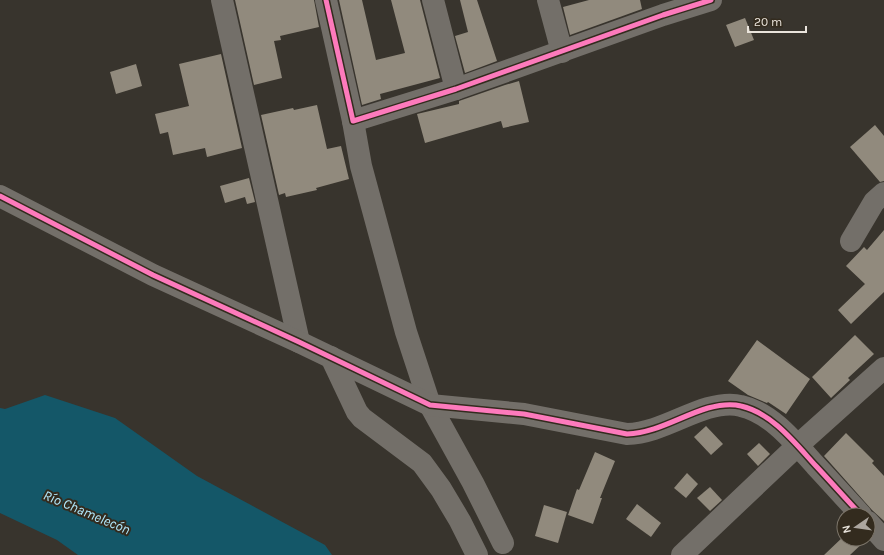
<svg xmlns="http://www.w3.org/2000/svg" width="884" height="555" font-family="Karla,sans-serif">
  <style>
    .water { fill: #145768 }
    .building { fill: #918a7d }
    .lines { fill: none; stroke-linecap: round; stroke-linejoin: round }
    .minor { stroke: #736f69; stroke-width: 22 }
    .cycleway-casing { stroke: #332b1e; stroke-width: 8 }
    .cycleway { stroke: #fd7abc; stroke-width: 5 }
    .labels { text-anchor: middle; stroke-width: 4; stroke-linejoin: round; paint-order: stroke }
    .water-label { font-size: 14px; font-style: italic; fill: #b1e9fd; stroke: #332b1e }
  </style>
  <rect width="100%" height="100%" fill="#38342d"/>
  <path class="water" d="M45 395 115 418 197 476 325 545 332 555H78L57 540 0 513V408L5 409Z"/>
  <g class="building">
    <path d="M235 0H314L319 27 280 36 281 40 274 41 282 78 254 85Z"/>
    <path d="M339 0H362L376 60 405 53 391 0H420L440 78 380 94 381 99 362 105Z"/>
    <path d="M460 0H477L497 61 465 73 455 36 468 32Z"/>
    <path d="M589 0H640L642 9 570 35 563 7Z"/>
    <path d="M745 18 754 40 735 47 726 25Z"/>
    <path d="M221 54 242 148 207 157 205 148 173 155 168 132 160 134 155 114 189 106 179 64Z"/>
    <path d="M136 64 142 86 116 94 110 72Z"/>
    <path d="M519 81 529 122 503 128 501 121 425 143 417 114 459 104V101L505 85Z"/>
    <path d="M317 105 327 149 341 146 349 179 316 188 317 190 286 197 285 193 279 195 261 115 293 108 294 110Z"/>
    <path d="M875 125 884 136V181L880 182 850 147Z"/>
    <path d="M249 178 255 202 247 204 245 197 225 203 220 186Z"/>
    <path d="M884 230V292L851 324 838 310 865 284 846 266 864 247 867 250Z"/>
    <path d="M855 335 874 354 848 378 850 380 831 398 812 377Z"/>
    <path d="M757 340 810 379 786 414 768 402 767 403 748 395 728 381Z"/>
    <path d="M706 426 723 444 711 455 694 437Z"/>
    <path d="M846 433 874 461 872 463 884 476V521L872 510 824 456Z"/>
    <path d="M759 443 770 454 758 466 747 454Z"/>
    <path d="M595 452 615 461 600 498H602L593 524 568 515 577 489 579 490Z"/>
    <path d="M687 473 698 484 686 498 674 488Z"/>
    <path d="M710 487 722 500 710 511 697 498Z"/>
    <path d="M637 504 661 523 651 537 626 519Z"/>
    <path d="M544 505 567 512 558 543 535 536Z"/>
    <path d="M844 536V539H867L850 555H824Z"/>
  </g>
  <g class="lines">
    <g class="minor">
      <path d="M222 0 299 342"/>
      <path d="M326 0 353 121 456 89 663 15 711 0"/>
      <path d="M433 0 456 89"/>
      <path d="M548 0 562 52"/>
      <path d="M353 121 361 166 406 332 430 405 473 483 503 543"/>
      <path d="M0 196 153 275 299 342 430 405 524 414 627 434C656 433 681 416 708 408 719 405 730 403 741 406 772 413 795 443 816 466 831 482 846 499 861 515"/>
      <path d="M851 241 874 202 884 193"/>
      <path d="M331 357 357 412 362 418 422 463 441 489 460 521 477 555"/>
      <path d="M868 522 884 540"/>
      <path d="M682 555 797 446 884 368"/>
    </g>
    <defs>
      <g id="cycleway">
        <path d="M326 0 353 121 456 89 663 15 711 0"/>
        <path d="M0 196 153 275 299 342 430 405 524 414 627 434C656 433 681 416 708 408 719 405 730 403 741 406 772 413 795 443 816 466 831 482 846 499 861 515"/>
      </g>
    </defs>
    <use href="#cycleway" class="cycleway-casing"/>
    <use href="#cycleway" class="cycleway"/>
  </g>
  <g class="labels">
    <g class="water-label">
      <text transform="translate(87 512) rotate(23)" y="5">Río Chamelecón</text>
    </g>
  </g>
  <g transform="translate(856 527) rotate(257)"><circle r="19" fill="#332b1e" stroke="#7c756a"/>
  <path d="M0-3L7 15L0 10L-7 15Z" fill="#aca69f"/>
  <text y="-6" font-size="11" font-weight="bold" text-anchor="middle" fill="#eae4dc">N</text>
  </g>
  <path d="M748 26v6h58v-6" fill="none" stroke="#eae4dc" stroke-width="2"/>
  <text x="754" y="26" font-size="12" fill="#eae4dc" stroke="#332b1e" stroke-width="3" paint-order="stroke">20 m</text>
</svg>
